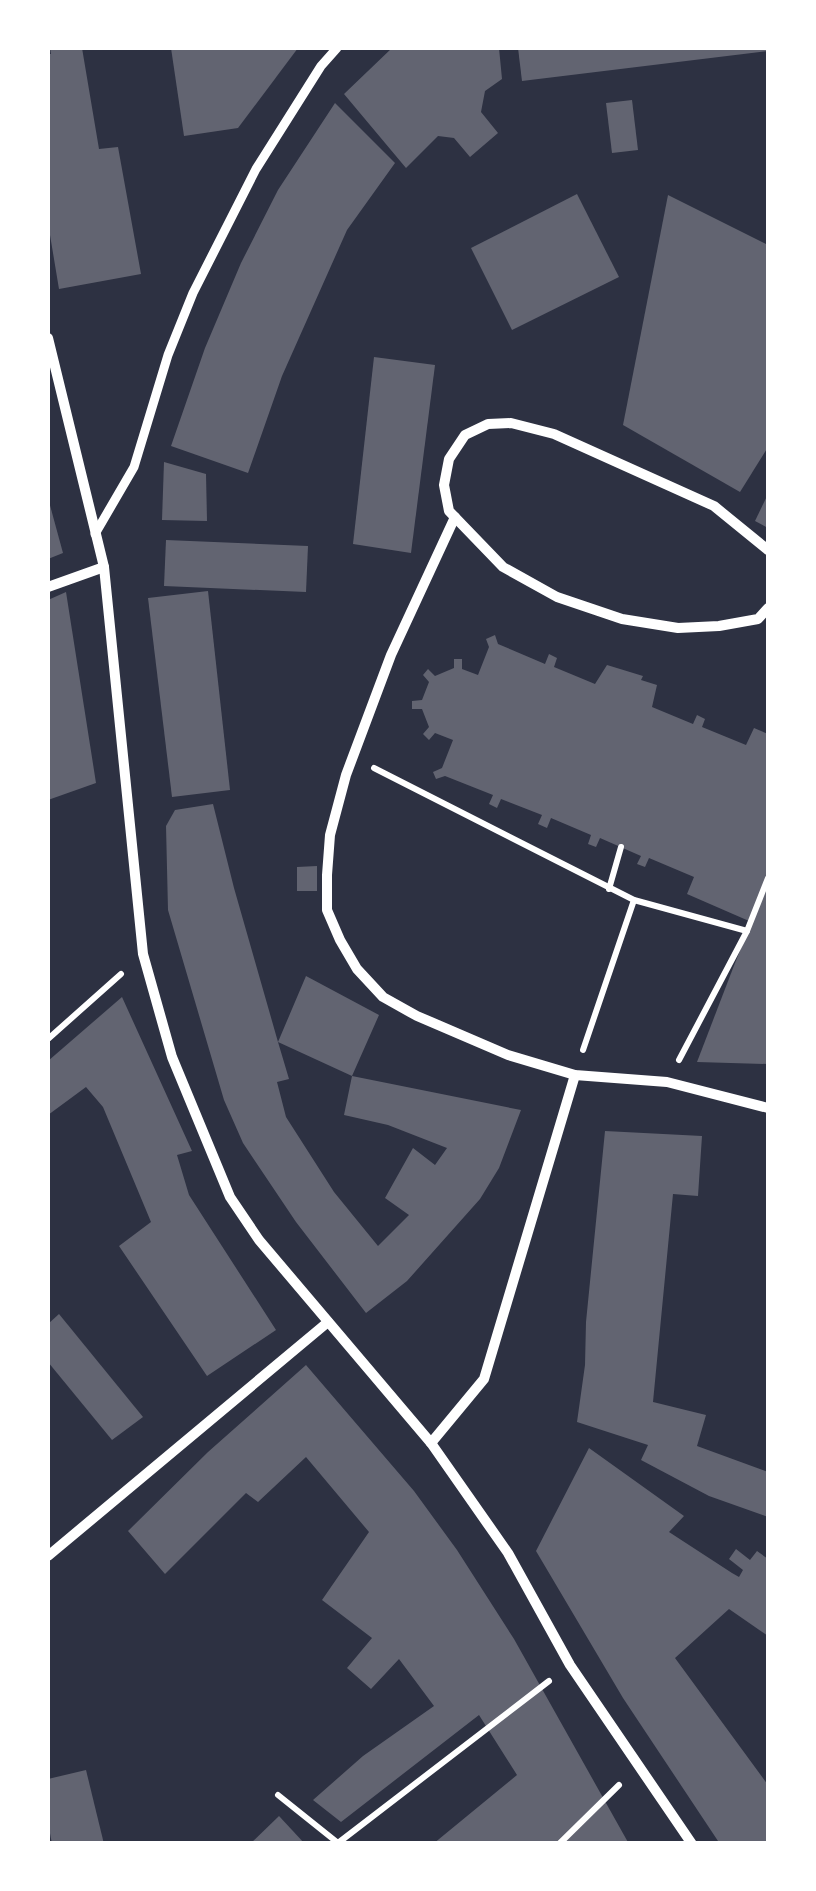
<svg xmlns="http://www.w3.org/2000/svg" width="816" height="1891" font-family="'Alegreya Sans',sans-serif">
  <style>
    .building { fill: #626471 }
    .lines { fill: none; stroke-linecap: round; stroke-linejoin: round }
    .path { stroke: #fff; stroke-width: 6 }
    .pedestrian { stroke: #fff; stroke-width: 9 }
    .minor { stroke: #fff; stroke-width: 10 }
  </style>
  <rect width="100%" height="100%" fill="#2d3142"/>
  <g class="building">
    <path d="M50 48H82L99 149 118 147 141 274 59 289 48 223V54H51Z"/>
    <path d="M171 48H298L238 128 184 136Z"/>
    <path d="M392 48H499L502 79 485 91 481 112 498 133 470 157 454 138 438 136 406 168 344 94Z"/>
    <path d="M518 48H768V51L522 81Z"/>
    <path d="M632 100 638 150 612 153 606 103Z"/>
    <path d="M335 103 395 163 347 230 282 376 248 473 171 446 205 348 241 263 278 190Z"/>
    <path d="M577 194 619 277 512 330 471 248Z"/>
    <path d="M668 195 768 245V447L740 492 623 425Z"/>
    <path d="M374 357 435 365 411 553 353 544Z"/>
    <path d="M164 462 206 474 207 521 162 520Z"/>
    <path d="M768 494V528L755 521Z"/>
    <path d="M48 498 63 553 48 559Z"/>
    <path d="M166 540 308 546 306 592 164 586Z"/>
    <path d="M208 591 230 790 172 797 148 598Z"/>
    <path d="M66 592 96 783 48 800V600Z"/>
    <path d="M495 635 498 644 545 664 549 654 557 658 554 667 595 684 607 665 643 676 641 680 657 685 652 707 693 724 697 715 705 719 702 727 746 745 754 728 768 734V873L749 921 687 894 694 877 649 858 645 867 637 864 641 856 600 838 596 847 588 844 591 835 551 818 547 828 538 824 542 815 501 799 497 808 489 804 493 795 445 776 436 779 433 772 442 768 453 740 435 733 429 740 423 734 429 727 422 709H412V701L422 700 429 682 423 675 428 669 435 676 454 668V659H462V669L478 675 489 647 486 639Z"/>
    <path d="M213 804 234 888 278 1042 289 1079 277 1082 286 1117 334 1192 378 1246 409 1215 385 1198 413 1148 435 1165 447 1148 388 1125 344 1115 352 1076 278 1042 306 976 379 1015 352 1076 521 1110 499 1168 480 1199 407 1281 366 1313 296 1222 243 1143 224 1100 168 910 166 826 175 810Z"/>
    <path d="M317 866V891H297V867Z"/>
    <path d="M768 882V1064L697 1062 735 963Z"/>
    <path d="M122 997 192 1151 177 1155 189 1195 276 1330 207 1376 119 1246 151 1222 103 1107 86 1087 48 1115V1061Z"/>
    <path d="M605 1131 702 1136 698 1196 673 1194 653 1402 706 1415 697 1446 768 1472V1517L709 1496 641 1460 648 1445 577 1422 585 1365 586 1322Z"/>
    <path d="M59 1314 143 1417 112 1440 48 1362V1324Z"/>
    <path d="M306 1365 414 1491 457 1550 514 1639 629 1844H433L517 1775 479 1715 341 1822 313 1800 363 1756 434 1706 399 1659 371 1689 347 1668 372 1638 322 1600 369 1532 306 1457 258 1502 246 1493 165 1574 128 1531 208 1452Z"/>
    <path d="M589 1448 684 1516 669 1532 732 1573 739 1577 743 1570 729 1559 736 1549 750 1560 757 1551 768 1559V1636L729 1609 675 1658 768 1785V1844H720L623 1698 536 1551Z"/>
    <path d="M86 1770 104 1844H52L48 1823V1779Z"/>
    <path d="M279 1816 305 1844H250Z"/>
  </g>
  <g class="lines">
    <g class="path">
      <path d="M374 768 634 900 747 931"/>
      <path d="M609 889 621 847"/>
      <path d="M48 1039 121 974"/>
      <path d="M583 1050 634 900"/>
      <path d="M679 1060 747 931 768 878"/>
      <path d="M278 1795 338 1843 549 1681"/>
      <path d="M559 1844 619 1785"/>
    </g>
    <path class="pedestrian" d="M95 534 134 467 168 355 193 293 256 169 321 66 337 48"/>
    <g class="minor">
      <path d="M48 338 104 567 143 954 172 1057 230 1197 259 1240 431 1443 508 1553 570 1665 692 1844"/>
      <path d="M455 517 391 655 346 775 330 835 327 875V910L340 940 357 969 383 997 417 1016 508 1055 575 1075 667 1082 768 1108"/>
      <path d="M768 550 714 506 554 434 511 423 488 424 465 435 449 459 444 485 449 511 503 567 557 597 622 619 678 628 719 626 758 619 768 608"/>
      <path d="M48 587 104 567"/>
      <path d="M431 1443 484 1379 575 1075"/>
      <path d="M48 1556 328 1322"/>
    </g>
  </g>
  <rect width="816" height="1891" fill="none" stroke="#ffffff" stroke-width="100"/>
</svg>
